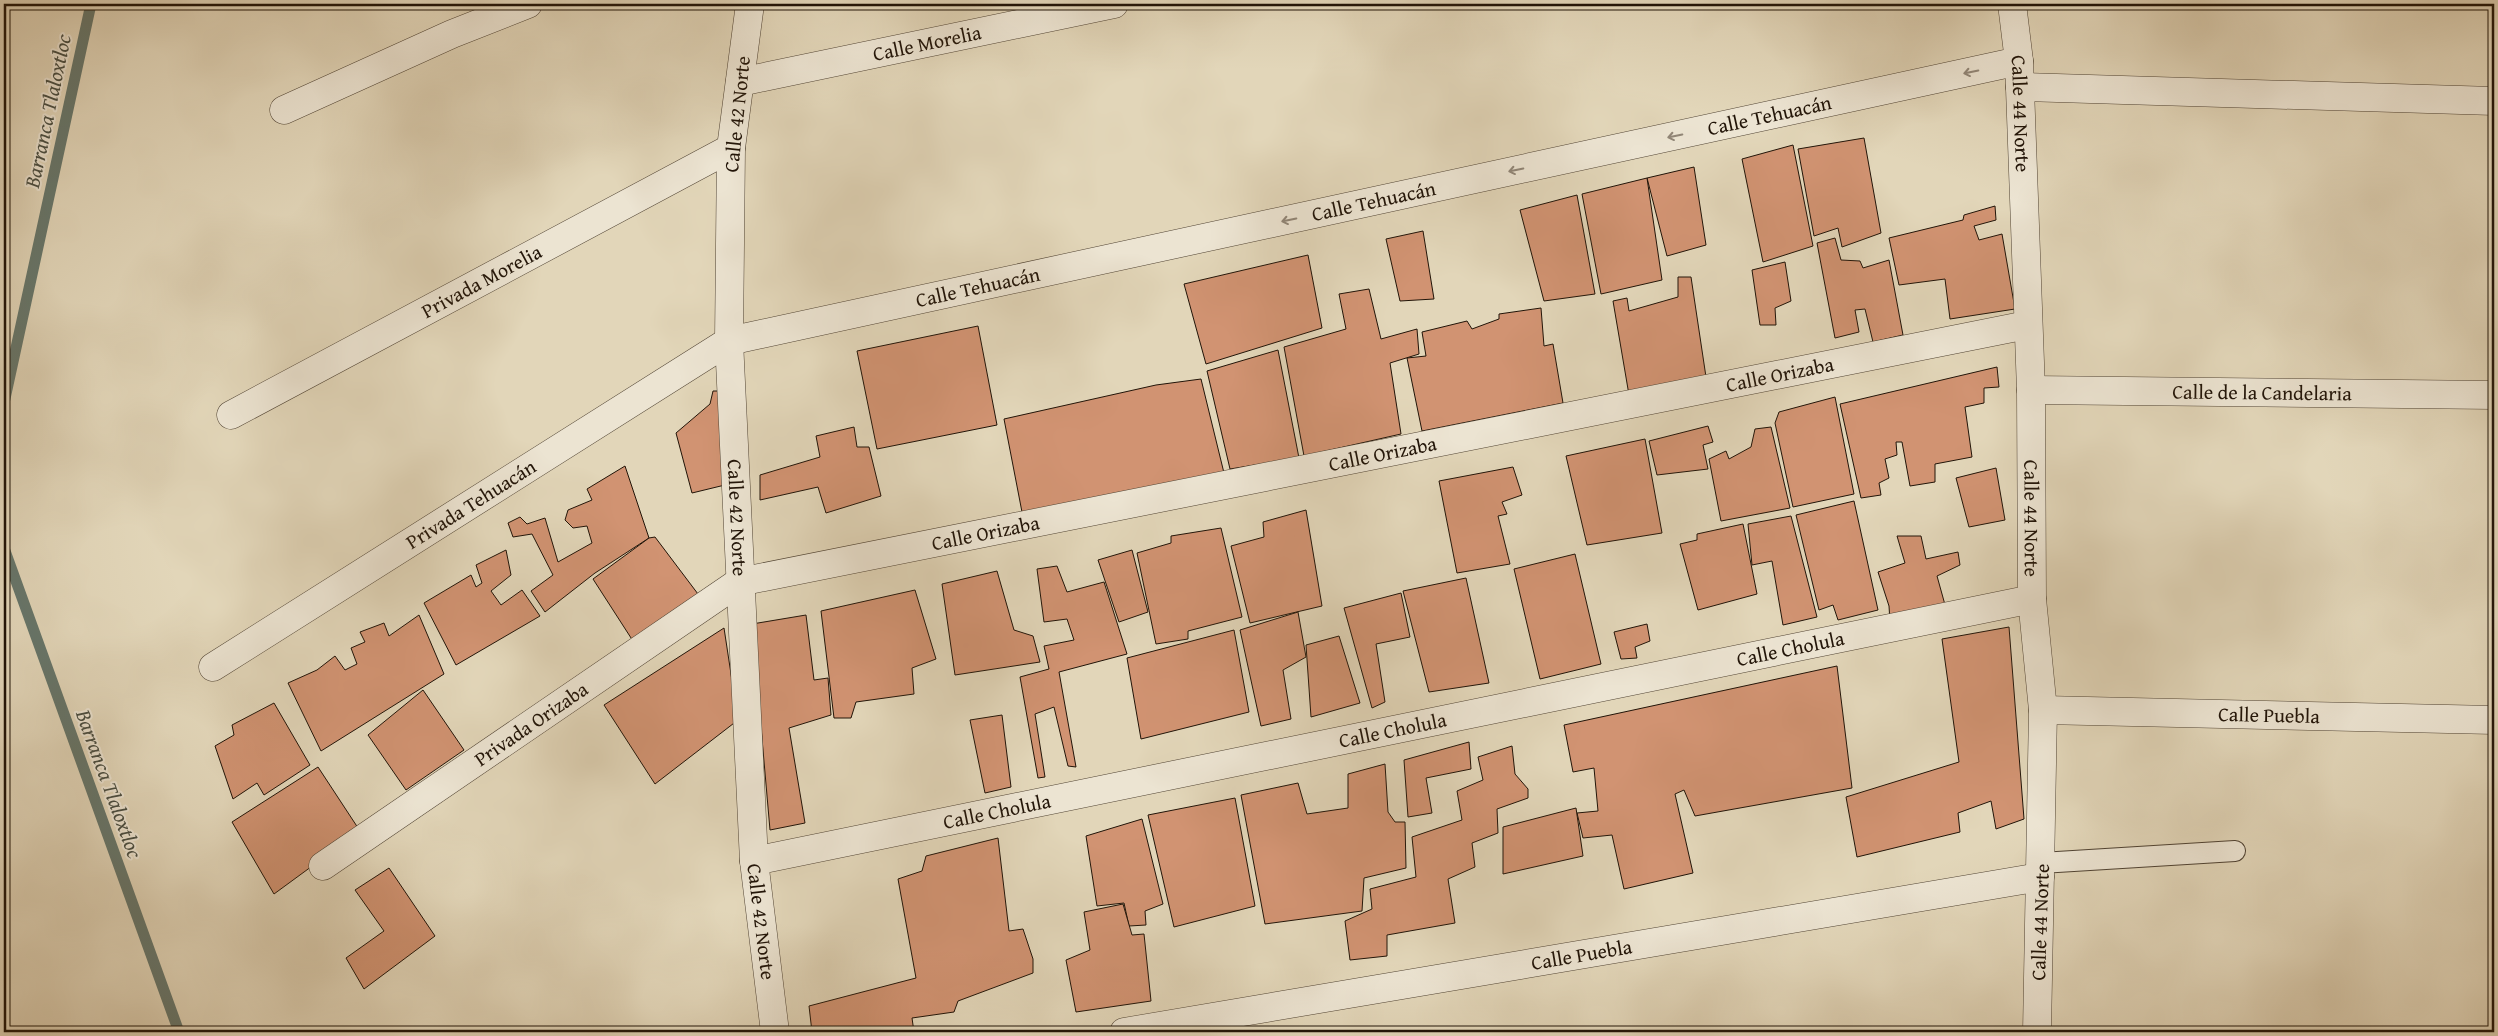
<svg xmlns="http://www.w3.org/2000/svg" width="2498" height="1036" font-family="'Gentium Book Plus',serif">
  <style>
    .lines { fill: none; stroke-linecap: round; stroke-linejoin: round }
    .stream { stroke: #67776c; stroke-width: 11 }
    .building { fill: #d19372; stroke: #211408 }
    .service-casing { stroke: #514434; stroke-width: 22 }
    .minor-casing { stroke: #514434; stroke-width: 29 }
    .service { stroke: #ece4d2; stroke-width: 20 }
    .minor { stroke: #ece4d2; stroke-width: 28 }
    .oneway { stroke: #918677 }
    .labels { text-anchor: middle; stroke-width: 4; stroke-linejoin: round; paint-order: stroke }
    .street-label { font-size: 20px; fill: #211408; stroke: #ece4d2 }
    .water-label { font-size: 21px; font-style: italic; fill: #4a4e42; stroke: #ece4d2 }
  </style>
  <rect width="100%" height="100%" fill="#e2d6b9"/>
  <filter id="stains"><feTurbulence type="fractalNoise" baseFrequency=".004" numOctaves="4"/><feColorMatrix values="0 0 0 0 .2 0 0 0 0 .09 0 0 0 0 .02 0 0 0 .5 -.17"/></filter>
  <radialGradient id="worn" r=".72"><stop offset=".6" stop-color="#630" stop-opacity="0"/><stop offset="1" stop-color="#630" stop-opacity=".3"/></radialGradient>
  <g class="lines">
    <g class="stream">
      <path d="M4 403 91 4"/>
      <path d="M4 548 179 1032"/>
    </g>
  </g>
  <g class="building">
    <path d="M1864 138 1881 233 1842 247 1838 228 1814 236 1798 149Z"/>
    <path d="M1793 145 1813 246 1763 262 1742 159Z"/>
    <path d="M1694 167 1706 245 1667 256 1647 178Z"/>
    <path d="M1647 178 1662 280 1601 294 1582 194Z"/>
    <path d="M1577 195 1595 294 1544 301 1520 210Z"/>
    <path d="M1995 206 1996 220 1974 226 1979 240 2002 234 2015 309 1950 319 1945 279 1899 285 1889 238 1963 220 1964 215Z"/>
    <path d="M1423 231 1434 299 1400 301 1386 239Z"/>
    <path d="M1835 238 1841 260 1860 261 1863 268 1889 260 1903 335 1873 342 1865 309 1855 310 1859 332 1835 338 1817 243Z"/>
    <path d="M1308 255 1322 328 1206 364 1184 284Z"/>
    <path d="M1785 262 1791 301 1775 308 1776 325H1760L1752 270Z"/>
    <path d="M1678 277H1691L1706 377 1629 395 1613 301 1627 298 1629 311 1678 297Z"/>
    <path d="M1369 289 1381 339 1417 329 1419 354 1390 363 1401 434 1304 456 1284 347 1346 329 1339 294Z"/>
    <path d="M1541 308 1544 346 1553 344 1563 403 1422 431 1407 358 1426 356 1422 332 1467 321 1472 329 1499 319V314Z"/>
    <path d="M978 326 997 425 877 449 857 351Z"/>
    <path d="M1278 350 1299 458 1230 469 1207 371Z"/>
    <path d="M1997 367 1999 387 1984 388V403L1965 407 1972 457 1935 464V482L1910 486 1902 442H1896L1897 455 1885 459 1889 478 1879 483 1881 495 1861 498 1840 404Z"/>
    <path d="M1201 379 1224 473 1022 512 1004 419 1156 385Z"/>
    <path d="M713 391H724L729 484 692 493 676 433 710 404Z"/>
    <path d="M1835 397 1854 494 1793 507 1775 423 1779 412Z"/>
    <path d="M1708 426 1713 442 1703 445 1708 469 1657 475 1649 441Z"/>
    <path d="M854 427 857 447H869L881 496 826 513 818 487 760 500V475L820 457 816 436Z"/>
    <path d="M1771 427 1790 508 1721 521 1709 459 1726 451 1729 459 1751 447 1755 429Z"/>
    <path d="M1645 439 1662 533 1587 545 1566 456Z"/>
    <path d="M625 466 649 538 595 573 545 612 531 591 553 575 532 534 513 537 508 523 520 517 527 524 545 518 558 562 592 543 587 526 573 528 565 520 568 510 592 500 587 489Z"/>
    <path d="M1513 467 1522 495 1502 502 1507 514 1498 516 1510 564 1457 573 1439 481Z"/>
    <path d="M1996 468 2005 520 1969 527 1956 478Z"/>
    <path d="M1854 501 1878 610 1838 620 1833 605 1819 610 1796 515Z"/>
    <path d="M1306 510 1322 606 1250 623 1231 546 1264 537 1263 522Z"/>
    <path d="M1791 516 1817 617 1783 625 1772 561 1752 565 1748 524Z"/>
    <path d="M1743 524 1757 594 1698 610 1680 544 1697 540V534Z"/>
    <path d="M1221 528 1242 617 1188 631V639L1156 644 1137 553 1171 543V536Z"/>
    <path d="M1897 536H1921L1926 559 1958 552 1960 565 1937 576 1947 612 1890 622 1889 606 1878 572 1905 563Z"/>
    <path d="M655 537 698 594 633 641 593 579 649 538Z"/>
    <path d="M506 550 511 575 491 591 501 605 522 590 540 616 456 665 424 603 471 575 476 587 482 583 476 565Z"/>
    <path d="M1132 550 1148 612 1119 622 1098 560Z"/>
    <path d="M1575 554 1601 664 1540 679 1514 569Z"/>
    <path d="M1057 566 1067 592 1104 582 1127 654 1059 672 1076 767 1068 766 1054 707 1035 714 1045 777 1038 778 1020 677 1049 669 1044 646 1074 640 1067 619 1044 622 1037 569Z"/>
    <path d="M997 571 1014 630 1033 636 1040 662 955 675 942 584Z"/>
    <path d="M1466 578 1489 683 1429 692 1403 591Z"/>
    <path d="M915 590 936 659 912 668 914 694 856 702 851 718H834L821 611Z"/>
    <path d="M1401 593 1410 637 1376 644 1385 702 1372 708 1344 608Z"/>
    <path d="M1298 612 1306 657 1283 670 1291 719 1261 726 1240 630Z"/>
    <path d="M419 615 444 674 321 751 288 683 317 670 335 656 345 670 357 664 351 648 365 642 360 632 384 623 389 636Z"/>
    <path d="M806 615 814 680 828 678 831 715 789 728 805 823 770 830 752 624Z"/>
    <path d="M1647 624 1650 641 1635 647 1637 658 1621 659 1614 632Z"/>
    <path d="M2009 627 2024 819 1996 829 1991 801 1958 813 1960 832 1857 857 1846 797 1959 762 1942 639Z"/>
    <path d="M724 628 738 720 655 784 604 705Z"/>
    <path d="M1234 630 1249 712 1141 739 1127 658Z"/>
    <path d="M1339 636 1360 703 1311 717 1306 645Z"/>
    <path d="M1837 666 1852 788 1695 816 1684 790 1675 794 1693 873 1624 889 1612 835 1583 838 1577 813 1598 811 1594 768 1573 772 1564 725Z"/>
    <path d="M423 690 464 750 406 790 368 735Z"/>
    <path d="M274 703 310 765 264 795 257 783 233 799 215 746 234 735 232 725Z"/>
    <path d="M1002 715 1011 787 985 793 970 720Z"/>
    <path d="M1469 742 1471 769 1426 778 1432 813 1408 817 1404 760Z"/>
    <path d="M1512 746 1515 774 1528 789V798L1497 809 1498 833 1472 843 1475 867 1448 879 1455 923 1387 935V956L1350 960 1345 921 1372 909 1370 889 1416 877 1412 837 1462 820 1457 791 1483 780 1478 757Z"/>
    <path d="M1385 764 1388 812 1395 822H1405L1406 868 1364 878 1362 911 1265 924 1241 795 1298 783 1307 814 1348 808V774Z"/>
    <path d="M318 767 360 831 274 894 232 822Z"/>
    <path d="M1235 798 1255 906 1174 927 1148 815Z"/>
    <path d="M1576 808 1583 856 1503 874V827Z"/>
    <path d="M1142 819 1163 904 1145 911 1146 925 1129 926 1124 903 1097 906 1086 836Z"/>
    <path d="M998 838 1009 931 1023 929 1033 959V973L958 1001 954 1012 912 1018 914 1032H812L809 1006 916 978 898 879 922 871 926 856Z"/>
    <path d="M389 868 435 936 364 989 346 958 384 931 355 890Z"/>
    <path d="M1123 904 1132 935 1144 934 1151 1001 1076 1012 1066 960 1090 950 1084 912Z"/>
  </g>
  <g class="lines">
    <defs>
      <path id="service" d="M2041 863 2235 851"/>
      <g id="minor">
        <path id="s1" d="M750 4 731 148 729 341 754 861 775 1032"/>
        <path id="s2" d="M2012 4 2019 61 2031 390 2032 599 2043 710 2037 1032"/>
        <path id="s3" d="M740 82 1114 4"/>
        <path d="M2020 87 2494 101"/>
        <path d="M284 110 452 34 528 4"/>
        <path id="s4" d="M2031 390 2494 395"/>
        <path id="s5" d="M231 415 731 148"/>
        <path id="s6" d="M213 667 729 341 2019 61"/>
        <path id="s7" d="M2043 710 2494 720"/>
        <path id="s8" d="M754 861 2032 599"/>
        <path id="s9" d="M323 866 739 582 2027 325"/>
        <path id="s10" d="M1124 1032 2040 877"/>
      </g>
    </defs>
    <use href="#service" class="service-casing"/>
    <use href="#minor" class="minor-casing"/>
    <use href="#service" class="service"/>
    <use href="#minor" class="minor"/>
  </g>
  <defs><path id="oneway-shaft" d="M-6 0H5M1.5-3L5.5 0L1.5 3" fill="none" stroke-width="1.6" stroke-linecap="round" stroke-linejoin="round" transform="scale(1.25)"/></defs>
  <g class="oneway">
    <use href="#oneway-shaft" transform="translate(1971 72) rotate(168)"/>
    <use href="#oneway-shaft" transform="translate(1675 136) rotate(168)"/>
    <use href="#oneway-shaft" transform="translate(1516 170) rotate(168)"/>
    <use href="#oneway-shaft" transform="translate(1289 220) rotate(168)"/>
  </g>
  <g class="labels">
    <g class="street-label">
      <text dy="7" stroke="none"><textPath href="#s3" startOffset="191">Calle Morelia</textPath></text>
      <text dy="7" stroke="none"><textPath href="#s2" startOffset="110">Calle 44 Norte</textPath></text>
      <text transform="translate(737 114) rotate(-84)" y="7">Calle 42 Norte</text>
      <text dy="7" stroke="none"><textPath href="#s6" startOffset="1675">Calle Tehuacán</textPath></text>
      <text dy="7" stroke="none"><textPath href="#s6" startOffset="1270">Calle Tehuacán</textPath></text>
      <text dy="7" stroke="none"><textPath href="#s5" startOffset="284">Privada Morelia</textPath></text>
      <text dy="7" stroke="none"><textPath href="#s6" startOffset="865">Calle Tehuacán</textPath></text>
      <text dy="7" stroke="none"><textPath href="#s9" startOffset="1565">Calle Orizaba</textPath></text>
      <text dy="7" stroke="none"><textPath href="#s4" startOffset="231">Calle de la Candelaria</textPath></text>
      <text dy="7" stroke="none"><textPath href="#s9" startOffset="1160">Calle Orizaba</textPath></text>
      <text dy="7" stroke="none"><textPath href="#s6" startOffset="305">Privada Tehuacán</textPath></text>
      <text dy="7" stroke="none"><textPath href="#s1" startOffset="515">Calle 42 Norte</textPath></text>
      <text dy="7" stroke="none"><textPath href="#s2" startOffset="515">Calle 44 Norte</textPath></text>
      <text dy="7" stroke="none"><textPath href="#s9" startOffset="755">Calle Orizaba</textPath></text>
      <text dy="7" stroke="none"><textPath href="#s8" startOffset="1058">Calle Cholula</textPath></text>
      <text dy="7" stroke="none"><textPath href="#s7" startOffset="226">Calle Puebla</textPath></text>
      <text dy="7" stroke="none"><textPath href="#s9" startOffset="252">Privada Orizaba</textPath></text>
      <text dy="7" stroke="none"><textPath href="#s8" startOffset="652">Calle Cholula</textPath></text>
      <text dy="7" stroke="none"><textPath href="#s8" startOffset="248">Calle Cholula</textPath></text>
      <text dy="7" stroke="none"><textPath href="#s1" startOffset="920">Calle 42 Norte</textPath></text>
      <text transform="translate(2040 922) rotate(-88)" y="7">Calle 44 Norte</text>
      <text dy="7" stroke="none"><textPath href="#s10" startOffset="464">Calle Puebla</textPath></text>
    </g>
    <g class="water-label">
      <text transform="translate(48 111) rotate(-78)" y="7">Barranca Tlaloxtloc</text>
      <text transform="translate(109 784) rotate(70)" y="7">Barranca Tlaloxtloc</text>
    </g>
  </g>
  <rect width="2498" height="1036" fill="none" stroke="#e2d6b9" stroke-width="20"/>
  <rect x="5" y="5" width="2488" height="1026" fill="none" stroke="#211408" stroke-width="2.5"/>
  <rect x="10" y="10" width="2478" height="1016" fill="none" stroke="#211408"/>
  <rect width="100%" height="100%" filter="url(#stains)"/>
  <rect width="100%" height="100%" fill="url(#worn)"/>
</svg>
